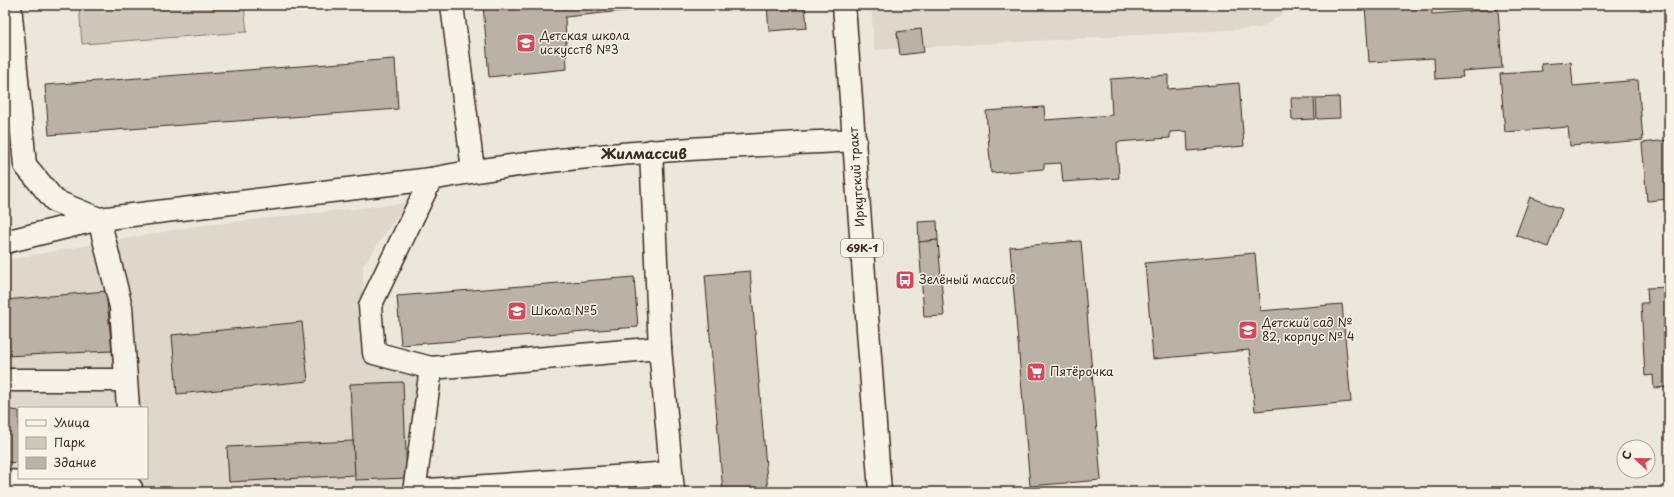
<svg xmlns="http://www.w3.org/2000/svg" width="1674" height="497" font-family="'Playpen Sans',sans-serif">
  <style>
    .built { fill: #ddd7cc; fill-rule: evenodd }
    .green { fill: #cec8bc; stroke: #84796d }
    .building { fill: #bab2a7; stroke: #3b2a1e }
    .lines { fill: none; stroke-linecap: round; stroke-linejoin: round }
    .minor-casing { stroke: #3b2a1e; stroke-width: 25 }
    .major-casing { stroke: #3b2a1e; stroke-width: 25 }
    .minor { stroke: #f7f3e8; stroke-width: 22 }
    .major { stroke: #f7f3e8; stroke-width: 22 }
    .labels { text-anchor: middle; stroke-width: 3; stroke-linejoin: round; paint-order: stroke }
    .shield { fill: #f7f3e8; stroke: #73665b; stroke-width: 1 }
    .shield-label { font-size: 11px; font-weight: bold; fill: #3b2a1e }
    .poi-label { font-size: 12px; fill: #3b2a1e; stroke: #f7f3e8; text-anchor: start }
    .street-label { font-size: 12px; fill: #3b2a1e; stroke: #f7f3e8 }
    .quarter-label { font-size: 14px; font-weight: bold; fill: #3b2a1e; stroke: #f7f3e8 }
  </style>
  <rect width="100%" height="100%" fill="#ece7dc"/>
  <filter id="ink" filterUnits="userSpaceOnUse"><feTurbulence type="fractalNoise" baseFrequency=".025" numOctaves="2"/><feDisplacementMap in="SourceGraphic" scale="8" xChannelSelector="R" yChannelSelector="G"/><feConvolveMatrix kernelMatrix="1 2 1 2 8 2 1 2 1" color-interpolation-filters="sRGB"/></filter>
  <g filter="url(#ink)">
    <g class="built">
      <path d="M871 5H1295L1261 28 874 50Z"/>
      <path d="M406 203 363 266V361L421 378 428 492H5V260L196 226ZM19 408H147V478H19Z"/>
    </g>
    <path class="green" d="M79 5H244L247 32 82 44Z"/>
    <g class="building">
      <path d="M483 5H651L652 8 565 17 567 69 489 77Z"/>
      <path d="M767 5H805L807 28 769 31Z"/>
      <path d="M1365 5H1432V14L1498 9 1502 68 1462 71 1463 77 1435 79 1434 58 1369 62Z"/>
      <path d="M921 29 924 52 900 55 897 32Z"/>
      <path d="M395 59 398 109 49 135 45 85Z"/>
      <path d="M1571 62 1573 86 1638 80 1643 140 1570 146 1568 127 1505 132 1500 74 1542 71 1541 64Z"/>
      <path d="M1168 75V89L1239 83 1244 146 1188 151 1187 131 1170 132V138L1117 142 1119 178 1063 182 1061 163 1044 164V169L991 173 986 111 1044 107 1045 120 1112 115 1110 79Z"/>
      <path d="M1339 97 1340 118 1317 119 1316 98Z"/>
      <path d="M1291 98H1314L1315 119 1292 120Z"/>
      <path d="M1669 140V199L1647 201 1642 143Z"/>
      <path d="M1530 197 1562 209 1548 247 1516 235Z"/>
      <path d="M937 221 938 240 919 242 918 222Z"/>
      <path d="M938 240 944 316 924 317 919 242Z"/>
      <path d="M1081 241 1101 480 1030 486 1010 247Z"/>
      <path d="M1255 253 1260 311 1342 304 1351 402 1255 411 1249 350 1153 359 1145 263Z"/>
      <path d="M750 271 768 492H723L705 275Z"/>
      <path d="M634 277 638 327 401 345 397 296Z"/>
      <path d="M1669 287V387L1654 388 1653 375 1645 376 1641 303H1648L1647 288Z"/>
      <path d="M106 291 112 351 5 356V300Z"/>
      <path d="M302 322 308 381 177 394 172 335Z"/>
      <path d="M403 382 407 478 355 480 350 384Z"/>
      <path d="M5 409 19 411V463L5 462Z"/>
      <path d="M353 441 355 475 229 482 227 447Z"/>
      <path d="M650 485V492H557Z"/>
    </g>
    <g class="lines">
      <defs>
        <g id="minor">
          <path d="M10 5 25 165 55 201 99 219 121 307 128 408"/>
          <path d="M452 5 473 170"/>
          <path d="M651 151 660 348 673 492"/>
          <path d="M431 179 370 306 374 353 431 368 660 348"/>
          <path d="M5 242 99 219 431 179C570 152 713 148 855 140"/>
          <path d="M5 380H125"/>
          <path d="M5 481 131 488"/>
          <path d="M414 491 671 473"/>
          <path d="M414 492 431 368"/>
        </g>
        <path id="major" d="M844 5 880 492"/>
      </defs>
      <use href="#minor" class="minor-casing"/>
      <use href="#major" class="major-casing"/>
      <use href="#minor" class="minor"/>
      <use href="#major" class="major"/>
    </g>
  </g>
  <defs>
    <symbol id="school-square" viewBox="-11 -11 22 22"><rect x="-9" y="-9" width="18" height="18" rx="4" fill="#d1495b" stroke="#f7f3e8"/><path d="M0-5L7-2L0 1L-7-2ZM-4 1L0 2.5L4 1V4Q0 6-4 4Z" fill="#fff"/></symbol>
    <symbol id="bus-square" viewBox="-11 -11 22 22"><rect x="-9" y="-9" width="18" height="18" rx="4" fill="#d1495b" stroke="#f7f3e8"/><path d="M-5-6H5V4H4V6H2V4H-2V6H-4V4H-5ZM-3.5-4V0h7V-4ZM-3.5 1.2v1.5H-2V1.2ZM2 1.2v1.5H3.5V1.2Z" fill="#fff"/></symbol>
    <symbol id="supermarket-square" viewBox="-11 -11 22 22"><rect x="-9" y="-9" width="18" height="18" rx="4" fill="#d1495b" stroke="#f7f3e8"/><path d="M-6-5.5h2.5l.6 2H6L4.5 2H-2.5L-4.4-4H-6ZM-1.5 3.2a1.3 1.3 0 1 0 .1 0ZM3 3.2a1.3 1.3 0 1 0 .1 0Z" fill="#fff"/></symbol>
  </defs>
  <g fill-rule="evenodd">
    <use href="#school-square" x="515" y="32" width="22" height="22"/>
    <use href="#bus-square" x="894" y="269" width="22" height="22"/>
    <use href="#school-square" x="506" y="300" width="22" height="22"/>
    <use href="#school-square" x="1237" y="319" width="22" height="22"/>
    <use href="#supermarket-square" x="1025" y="361" width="22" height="22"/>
  </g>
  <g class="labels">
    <rect class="shield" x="841" y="239" width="42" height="18" rx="3"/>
    <g class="shield-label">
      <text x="862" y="252">69К-1</text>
    </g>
    <g class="poi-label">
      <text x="540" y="40">Детская школа<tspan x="540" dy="14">искусств №3</tspan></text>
      <text x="919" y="284">Зелёный массив</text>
      <text x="531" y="315">Школа №5</text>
      <text x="1262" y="327">Детский сад №<tspan x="1262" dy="14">82, корпус № 4</tspan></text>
      <text x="1050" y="376">Пятёрочка</text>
    </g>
    <g class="street-label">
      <text transform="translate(857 177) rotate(-94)" y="4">Иркутский тракт</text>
    </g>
    <g class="quarter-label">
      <text x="644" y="159">Жилмассив</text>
    </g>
  </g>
  <rect width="1674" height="497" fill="none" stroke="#f7f3e8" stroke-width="20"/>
  <rect x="10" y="10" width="1654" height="477" fill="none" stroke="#3b2a1e" stroke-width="1.5" filter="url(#ink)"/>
  <rect x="18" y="407" width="130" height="72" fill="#f7f3e8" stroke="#aca397"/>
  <rect x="26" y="420" width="20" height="6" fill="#f7f3e8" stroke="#aca397"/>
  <text x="54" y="427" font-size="12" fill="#3b2a1e">Улица</text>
  <rect x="26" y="437" width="20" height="12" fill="#cec8bc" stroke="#aca397"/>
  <text x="54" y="447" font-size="12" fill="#3b2a1e">Парк</text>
  <rect x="26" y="457" width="20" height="12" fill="#bab2a7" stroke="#aca397"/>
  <text x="54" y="467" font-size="12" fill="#3b2a1e">Здание</text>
  <g transform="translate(1636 459) rotate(292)"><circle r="19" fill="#f7f3e8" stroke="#aca397"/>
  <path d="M0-3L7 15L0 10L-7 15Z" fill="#d1495b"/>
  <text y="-6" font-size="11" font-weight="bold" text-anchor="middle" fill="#3b2a1e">С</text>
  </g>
</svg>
